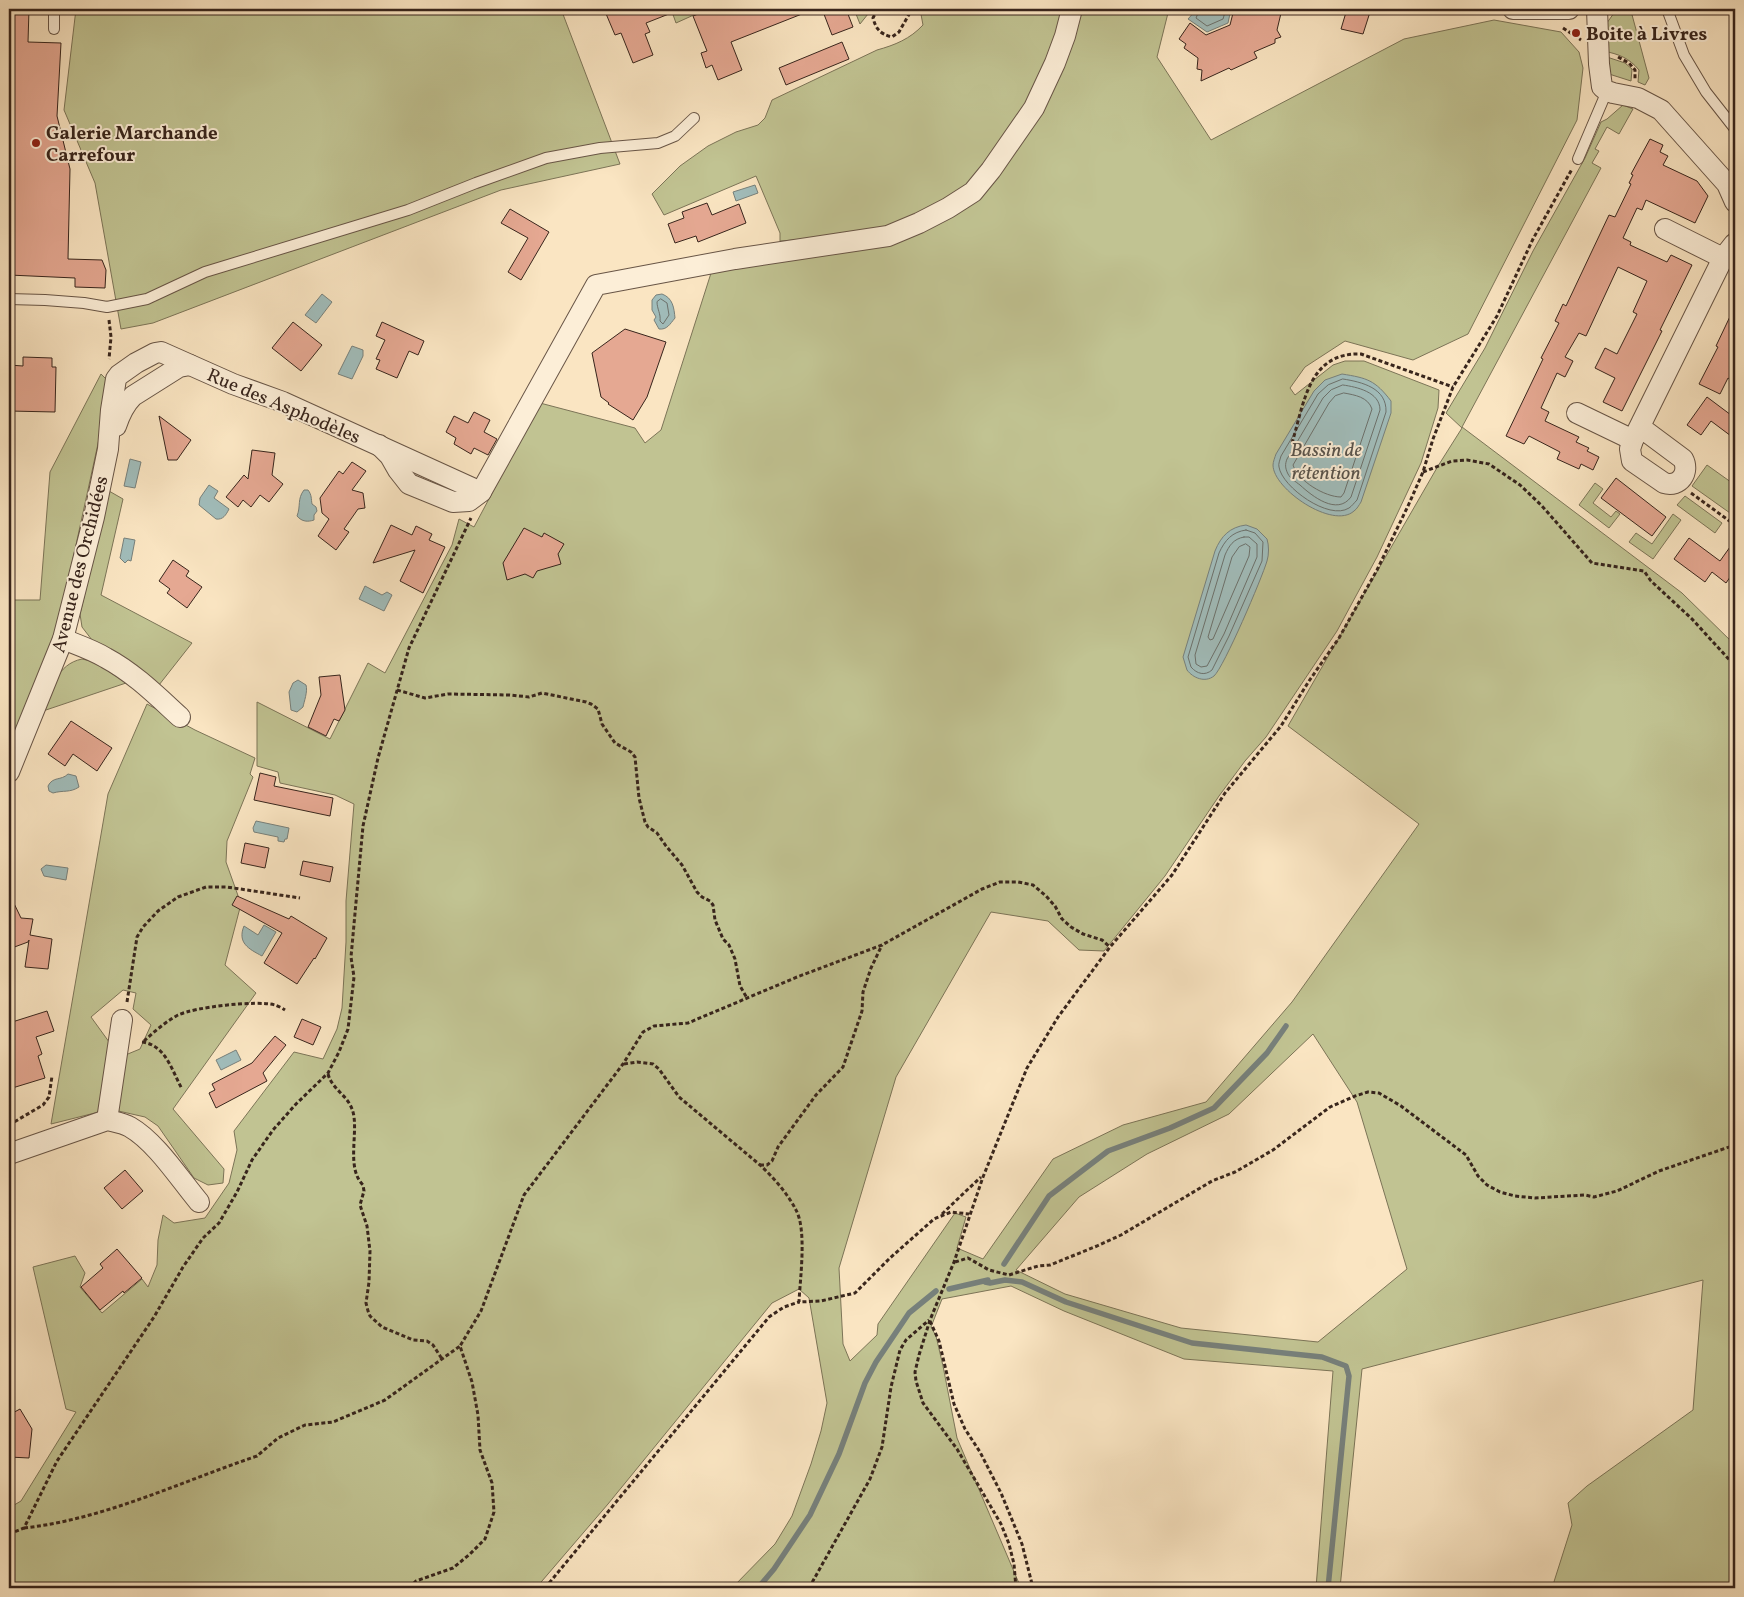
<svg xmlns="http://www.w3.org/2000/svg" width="1744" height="1597" font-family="Vollkorn,serif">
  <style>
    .green { fill: #c1c392; stroke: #7c7457; fill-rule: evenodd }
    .water { fill: #a1bdbb; stroke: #77807b }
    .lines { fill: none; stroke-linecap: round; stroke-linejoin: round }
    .shore { stroke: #6c716c; stroke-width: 1 }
    .stream { stroke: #77807b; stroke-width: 5.5 }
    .building { fill: #e5a892; stroke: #38251c }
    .lane-casing { stroke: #685546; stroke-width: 12 }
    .street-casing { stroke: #685546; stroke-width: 22 }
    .path { stroke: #38251c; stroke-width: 3; stroke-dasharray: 4 2.5; stroke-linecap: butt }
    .lane { stroke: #fceed7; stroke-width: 10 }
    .street { stroke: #fceed7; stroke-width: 20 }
    .poi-dot { fill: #8f2418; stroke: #fceed7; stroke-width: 2 }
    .labels { text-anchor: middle; stroke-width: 4; stroke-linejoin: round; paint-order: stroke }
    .poi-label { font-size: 19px; font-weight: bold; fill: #38251c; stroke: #fceed7; text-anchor: start }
    .street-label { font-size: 19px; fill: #38251c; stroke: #fceed7 }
    .water-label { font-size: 20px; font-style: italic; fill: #58534c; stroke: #fceed7 }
  </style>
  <rect width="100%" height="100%" fill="#fae5c2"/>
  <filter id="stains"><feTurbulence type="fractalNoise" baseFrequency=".004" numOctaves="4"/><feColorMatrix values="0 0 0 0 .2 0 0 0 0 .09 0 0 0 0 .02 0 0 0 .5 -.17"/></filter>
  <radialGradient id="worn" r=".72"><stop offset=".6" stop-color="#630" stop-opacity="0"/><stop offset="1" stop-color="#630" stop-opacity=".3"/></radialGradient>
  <g class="green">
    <path d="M76 9H561L620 164 501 190 153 323 121 329 95 183 64 110Z"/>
    <path d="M671 9H707L676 23Z"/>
    <path d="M854 9H872L860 24Z"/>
    <path d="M920 9H1068L1027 106 969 184 942 206 878 229 835 237 780 241V233L756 176 664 215 652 194 680 166 708 146 736 132 758 125 765 118 772 100 877 50C895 45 910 39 923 25Z"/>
    <path d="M1082 9H1169L1157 57 1211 140 1404 39 1494 20 1561 32 1579 52 1583 68 1577 120 1468 334 1413 360 1345 341 1305 367 1290 388 1295 395 1333 365 1345 361H1364L1439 390 1438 408 1421 463 1377 557 1337 631 1266 737 1245 761 1219 796 1165 876 1104 951 1079 950 1048 921 991 912 896 1077 839 1268 843 1344 850 1361 877 1335 878 1324 955 1213 966 1217 957 1248 983 1259 1053 1159 1123 1125 1206 1102 1292 1002 1419 824 1288 726 1438 466 1462 428 1446 413 1485 348 1533 251 1585 158 1601 122 1607 119 1623 105 1633 109 1619 134 1607 127 1595 149 1599 151 1592 163 1601 168 1462 427 1682 593 1735 645V1588H1552L1572 1525 1568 1503 1587 1486 1693 1410 1703 1280 1362 1369 1340 1588H1316L1333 1371 1184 1359 1064 1311 1011 1286 942 1299 931 1327 936 1336 943 1366 957 1438 1021 1588H732L775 1544 792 1516 811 1464 821 1431 827 1403 809 1298 799 1289 772 1303 608 1504 536 1588H9V1508L21 1501 76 1412 66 1409 33 1267 75 1256 85 1273 80 1287 102 1313 142 1279 148 1287 157 1265 158 1240 163 1215 174 1223 205 1218 229 1183 237 1150 234 1131 294 1052 323 1059 337 1029 342 1008 346 942V901L354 804 335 795 280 783 278 772 257 766V702L330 739 368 663 385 673 452 545 459 519 474 527 540 403 635 428 645 443 661 430 712 270 795 256 974 202 1073 38ZM1313 1034 1357 1102 1407 1269 1318 1342 1181 1328 1065 1294 1016 1270 1079 1197 1147 1154 1229 1114Z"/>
    <path d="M1622 11H1631L1649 78 1645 85 1638 82 1639 70C1629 58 1619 54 1603 51L1604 27 1614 13Z"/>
    <path d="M1607 57 1625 63 1632 69 1631 81 1609 74Z"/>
    <path d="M101 374 111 384 59 623 9 747V600H40L50 472Z"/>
    <path d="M1707 465 1735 485V507L1730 513 1692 486Z"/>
    <path d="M1595 483 1603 489 1593 503 1611 517 1616 511 1620 514 1609 528 1579 505Z"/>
    <path d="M109 491 123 499 101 595 192 643 159 685 92 640 82 627 80 614Z"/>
    <path d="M1685 496 1722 523 1715 533 1677 505Z"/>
    <path d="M1673 514 1681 520 1653 559 1629 542 1636 533 1652 544Z"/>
    <path d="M82 659 95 662 126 683 43 711C51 689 57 664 82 659Z"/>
    <path d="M147 704 195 730 255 758 250 774 253 777 227 841 226 862 241 904 225 965 256 993 173 1109 224 1169 223 1183 208 1185 194 1178 158 1126 145 1117 114 1110 123 1056 140 1049 151 1025 133 1009 136 993 123 990 91 1017 112 1046 99 1112 51 1124 108 794Z"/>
  </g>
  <g class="water">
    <path d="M1197 9H1231L1228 23 1207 32 1188 19Z"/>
    <path d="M755 185 758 193 736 201 733 192Z"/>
    <path d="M322 294 332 302 316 323 305 315Z"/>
    <path d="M662 294C673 298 674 308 675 318 670 324 667 330 659 329L654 320 656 317 652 310V300L656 295Z"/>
    <path d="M352 346 363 350V356L352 379 338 374Z"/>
    <path d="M1342 374C1367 378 1375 380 1391 401V413L1361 502C1359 505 1357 509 1354 511 1333 530 1273 489 1273 465 1273 462 1275 457 1276 454L1314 391 1325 380Z"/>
    <path d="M130 459 141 462 135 488 124 486Z"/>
    <path d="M209 485 218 491 214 498 229 509C226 515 223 520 216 519L199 505 200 498Z"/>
    <path d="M304 490H308C312 495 311 499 312 504L316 507 317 511 314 515V520C308 522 302 522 297 516 301 506 297 499 304 490Z"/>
    <path d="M1246 525 1257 529 1267 539C1269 545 1269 555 1267 561 1262 578 1224 667 1214 676 1205 683 1193 678 1187 670L1183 657 1215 551C1221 536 1230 527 1246 525Z"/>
    <path d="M124 538 135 540 131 561 128 560 125 563 120 558Z"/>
    <path d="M365 586 382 595 387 592 392 595 384 611 359 599Z"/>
    <path d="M298 680 306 685C308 691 304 702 303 707L297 712 291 710 289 692 293 683Z"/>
    <path d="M68 774 76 776 79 787C70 793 63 790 53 793L49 791 48 786C53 776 61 781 68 774Z"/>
    <path d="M256 821 289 828 287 839H285L284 842 278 841V837L254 832 253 828Z"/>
    <path d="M46 865 68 868 66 880 44 876 41 869Z"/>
    <path d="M264 925 276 932 262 956C249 949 237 943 244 926L258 935Z"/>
    <path d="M236 1050 241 1060 221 1070 216 1060Z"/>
  </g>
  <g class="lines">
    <g class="shore">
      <path d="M1200 9 1196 18 1207 26 1223 19 1226 9"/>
      <path d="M661 299 667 303 669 315 663 324 660 321C661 314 657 309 657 302Z"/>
      <path d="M1343 379C1362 382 1387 388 1386 412L1357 500C1354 503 1352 506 1349 508 1329 521 1282 487 1279 467 1278 464 1280 460 1281 456L1318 394 1328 385Z"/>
      <path d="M1343 385C1357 387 1380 392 1380 410L1351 497C1337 516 1312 496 1300 485 1296 482 1290 478 1288 474 1285 468 1285 464 1287 459L1323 398 1331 390Z"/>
      <path d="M1344 393C1355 395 1368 397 1372 409L1344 493 1341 497C1325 497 1298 481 1293 465L1329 403 1335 396Z"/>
      <path d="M1246 530 1255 533 1263 542 1262 561 1229 636 1212 670C1205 676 1197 674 1191 667L1188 657 1219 553C1225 540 1232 532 1246 530Z"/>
      <path d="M1244 537H1249L1257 544V557L1224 634 1207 666 1201 667 1196 664 1195 655 1225 555C1229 546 1233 539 1244 537Z"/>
      <path d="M1246 544 1250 547 1249 556 1213 639 1210 640 1208 637 1232 557 1239 547Z"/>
    </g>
    <g class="stream">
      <path d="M1004 1264 1049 1196 1108 1151 1170 1128 1214 1108 1267 1053 1286 1026"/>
      <path d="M985 1282 990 1283 1005 1280 1022 1282 1066 1302 1192 1343 1322 1357 1346 1366 1349 1376 1328 1588"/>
      <path d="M949 1289 988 1280"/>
      <path d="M758 1588 774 1569 810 1515 839 1454 865 1383 876 1362 909 1313 936 1291"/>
    </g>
  </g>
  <g class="building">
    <path d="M9 9H29L28 42 61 43 57 116 70 169 68 259 102 260 106 270 105 288 75 287V278L9 275Z"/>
    <path d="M604 9H679V10L646 23 650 32 645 34 653 55 633 63 621 33 615 35Z"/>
    <path d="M711 9H812V10L731 42 742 70 718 80 712 65 706 68 701 53 707 51 693 16Z"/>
    <path d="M822 9H846L853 27 832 35Z"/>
    <path d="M1240 9H1282L1277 30 1281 37 1275 39V43L1254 52 1257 58 1231 70 1229 68 1201 81 1202 70 1197 69 1198 58 1184 48 1186 44 1179 39 1190 23 1206 35 1230 25 1233 13 1240 14Z"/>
    <path d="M1347 9H1371L1363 34 1341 29Z"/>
    <path d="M842 42 849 59 786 85 779 68Z"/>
    <path d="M1650 139 1663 145 1660 152 1668 156 1663 165 1697 181 1708 196 1695 223 1646 200 1642 210 1637 208 1623 238 1631 242 1630 245 1667 262 1671 255 1692 265 1660 330 1662 331 1622 411 1603 402 1615 378 1595 368 1605 348 1617 354 1637 314 1633 312 1647 281 1618 267 1586 336 1579 333 1565 357 1573 361 1565 377 1557 373 1541 408 1549 412 1545 421 1579 437 1576 442 1589 448 1587 451 1599 457 1593 470 1581 464 1579 469 1557 459 1560 452 1529 436 1524 444 1506 436 1543 359 1541 358 1559 323 1555 321 1563 304 1566 306 1609 215 1615 217 1631 184 1629 183 1633 175 1631 174Z"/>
    <path d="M707 203 712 215 739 204 746 223 698 242 696 236 675 243 668 224 684 218 682 212Z"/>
    <path d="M510 209 549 232 521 280 508 272 528 238 501 223Z"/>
    <path d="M1735 306V372L1731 380 1728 378 1720 394 1699 384 1718 347 1716 346Z"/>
    <path d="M293 322 322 345 301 371 272 348Z"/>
    <path d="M382 322 424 341 418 355 409 351 397 378 376 369 380 360 376 359 385 340 376 336Z"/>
    <path d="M625 329 666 342 647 397 633 420 608 404 609 403 601 397 592 353Z"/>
    <path d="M23 357 52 358V367H56L55 412 9 411V365L23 366Z"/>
    <path d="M1707 397 1735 418V439L1711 421 1701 435 1687 425Z"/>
    <path d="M474 412 490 420 484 432 497 439 488 455 474 448 471 454 454 444 456 438 446 432 454 416 468 423Z"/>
    <path d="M159 416 191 440 177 460H168Z"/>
    <path d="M252 450 275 453 272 475 283 484 269 502 260 495 251 507 243 500 238 507 226 497 244 475 248 479Z"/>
    <path d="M352 462 366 471 352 490 363 493 365 508 358 509 344 529 349 532 336 550 318 536 329 519 322 513 320 498 339 471 343 474Z"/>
    <path d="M1616 478 1666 517 1652 536 1601 498Z"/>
    <path d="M391 525 412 535 416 526 432 534 429 540 445 547 423 593 400 581 415 550 373 563Z"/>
    <path d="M524 528 542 537 544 533 564 544 558 554 561 564 537 571 533 578 525 574 507 580 503 563Z"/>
    <path d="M1689 538 1720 561 1735 540V570L1726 583 1712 572 1705 582 1674 559Z"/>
    <path d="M173 560 189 571 186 576 202 587 187 608 167 593 170 589 159 581Z"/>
    <path d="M340 675 345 710 339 721 334 719 326 736 308 727 321 695 319 677Z"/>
    <path d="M71 721 112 748 97 771 73 754 65 766 48 754Z"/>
    <path d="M260 773 276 777 274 786 333 798 330 816 254 800Z"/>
    <path d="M245 843 269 848 265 868 241 863Z"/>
    <path d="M303 861 333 867 330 882 300 875Z"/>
    <path d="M9 893 21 918 33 919 30 935 52 939 48 969 25 967 29 940 28 942 9 949Z"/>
    <path d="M237 896 289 919 291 916 327 938 315 959 314 958 297 984 264 963 282 933 232 905Z"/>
    <path d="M47 1011 54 1031 36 1037 42 1054 38 1056 45 1078 9 1089V1023Z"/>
    <path d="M302 1019 321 1027 313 1045 294 1037Z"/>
    <path d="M275 1036 286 1045 263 1073 267 1081 216 1108 209 1093 215 1090 212 1084 252 1063Z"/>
    <path d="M125 1170 143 1191 122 1209 104 1188Z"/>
    <path d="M117 1249 142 1278 124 1293 123 1291 100 1310 81 1287 103 1268 100 1264Z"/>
    <path d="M20 1409 32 1429 29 1458 9 1457 11 1442 9 1438V1415Z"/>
  </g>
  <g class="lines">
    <defs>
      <g id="lane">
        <path d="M1667 9 1684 55 1706 92 1735 129"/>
        <path d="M54 29V9"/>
        <path d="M1578 159 1607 91"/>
        <path d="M9 299 45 300 84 303 107 307 147 299 205 272 408 210 476 183 546 158 600 148 658 143 675 136 694 118"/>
      </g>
      <g id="street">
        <path d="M1513 9H1569"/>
        <path d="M1597 9 1599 64 1602 87 1607 91 1613 93 1638 98 1661 110 1727 184 1735 202"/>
        <path d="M1665 229 1723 258"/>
        <path d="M1577 413 1633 440"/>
        <path d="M116 426C120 414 124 405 133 396L179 367 190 365"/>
        <path d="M1640 427 1683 459C1690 472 1680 488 1664 483L1632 461 1630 449 1633 440 1723 258 1734 244"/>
        <path d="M379 445 390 456 398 470 409 484 453 502 469 501 481 492 596 285 735 259 888 236 919 223 948 208 973 192 991 170 1034 108 1055 63 1065 36 1072 9"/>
        <path d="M63 639C78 645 93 650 106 658 134 673 157 696 180 717"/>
        <path d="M9 772 63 639 94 517 108 449 111 410 116 379 119 375 136 363 155 353 161 352 233 384 283 402 481 492"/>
        <path d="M107 1120 122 1020"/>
        <path d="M9 1154 107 1120C115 1122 123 1123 130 1127 156 1142 179 1178 199 1202"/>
      </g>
    </defs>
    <use href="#lane" class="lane-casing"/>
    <use href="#street" class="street-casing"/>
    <g class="path">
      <path d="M885 9 876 12 873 18C876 29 880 34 892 37L899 32 912 9"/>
      <path d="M1563 28 1581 40"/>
      <path d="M1618 57 1629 63 1635 70V79"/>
      <path d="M109 320 111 337 109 359"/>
      <path d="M1292 443C1304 404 1308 352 1361 354L1453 387"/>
      <path d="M1423 472 1452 461 1467 460 1489 464 1520 485 1542 506 1592 563 1644 571 1651 581 1692 619 1735 666"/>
      <path d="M1691 493 1735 525"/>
      <path d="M397 690 425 698 448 694 510 695 529 697 542 693 586 702 591 704 598 709 602 724 615 743 631 752 635 757 639 798 645 822 648 827 657 833 666 846 682 865 697 892 702 897 710 901 713 905 715 920 723 939 729 945 735 959 740 986 747 998"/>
      <path d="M127 1002 137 937 143 927 158 911 178 897 206 887H227L300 898"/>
      <path d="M144 1041C154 1032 165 1022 178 1015 195 1007 257 1000 275 1005 278 1006 282 1008 285 1010"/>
      <path d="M142 1042C166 1045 172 1071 182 1089"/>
      <path d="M624 1064 637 1062 653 1064 659 1069 679 1097 760 1165C773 1177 788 1194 796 1210 807 1230 800 1279 799 1302L821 1301 855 1293 890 1258 934 1219 951 1212 969 1214"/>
      <path d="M328 1074C332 1089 347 1095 352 1109 360 1129 345 1167 363 1185L364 1191 360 1205 367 1226 370 1251 369 1282 366 1303 368 1311 370 1316 382 1327 413 1340 427 1341 433 1345 442 1359"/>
      <path d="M9 1125 43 1105 49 1097 52 1076"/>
      <path d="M760 1165H767L772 1161 778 1147 816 1095 843 1067 862 1011 863 992 871 968 882 945"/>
      <path d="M942 1214 966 1191 981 1177"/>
      <path d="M955 1262 968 1258 989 1270 1009 1275 1038 1266 1050 1265 1097 1246 1121 1235 1212 1181 1235 1172 1273 1150 1330 1107 1355 1096 1368 1092 1379 1093 1401 1106 1466 1155 1478 1176 1487 1185 1500 1192 1515 1196 1535 1198 1585 1195 1594 1197 1617 1191 1659 1171 1735 1145"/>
      <path d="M930 1321 939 1341 954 1404 965 1429 980 1452 1001 1493 1022 1544 1033 1588"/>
      <path d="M24 1528C105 1519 180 1482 257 1456L278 1438 305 1425 333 1422 385 1400 460 1346"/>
      <path d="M9 1534 24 1528 57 1461 154 1317 183 1267 203 1238 219 1223 237 1192 252 1160 273 1130 296 1104 328 1073 339 1052 348 1029 354 977 351 957 363 826 378 758 409 648 471 518"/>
      <path d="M409 1588 416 1581 453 1568 470 1554 485 1539 494 1512 492 1483 480 1450 478 1415 472 1382 460 1346 481 1311 524 1195 623 1064 643 1032 654 1026 688 1023 797 977 882 945 982 889 1000 882H1018L1033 885 1046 896 1055 906 1062 919 1071 927 1083 934 1102 940 1110 947"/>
      <path d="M545 1588 769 1317 784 1307 799 1302"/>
      <path d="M809 1588 870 1479 882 1447 891 1387 900 1350 906 1340 929 1320"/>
      <path d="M1016 1588 1014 1564 1009 1544 1001 1524 957 1449 923 1403 916 1381 915 1372 919 1355 930 1320 954 1262 983 1177 1027 1068 1058 1017 1110 947 1172 875 1225 793 1281 726 1309 681 1339 638 1377 570 1408 506 1423 472 1433 439 1453 387 1497 316 1533 239 1572 169"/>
    </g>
    <use href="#lane" class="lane"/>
    <use href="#street" class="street"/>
  </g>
  <g class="poi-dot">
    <circle cx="1576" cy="33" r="5"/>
    <circle cx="36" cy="143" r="5"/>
  </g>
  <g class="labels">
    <g class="poi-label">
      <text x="1586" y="40">Boite à Livres</text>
      <text x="46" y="139">Galerie Marchande<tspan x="46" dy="22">Carrefour</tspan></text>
    </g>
    <g class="street-label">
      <text transform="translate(284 405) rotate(23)" y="7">Rue des Asphodèles</text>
      <text transform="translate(79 564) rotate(-76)" y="7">Avenue des Orchidées</text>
    </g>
    <g class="water-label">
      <text x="1326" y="456">Bassin de<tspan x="1326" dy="23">rétention</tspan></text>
    </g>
  </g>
  <rect width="1744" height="1597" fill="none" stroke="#fae5c2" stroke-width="30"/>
  <rect x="10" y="10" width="1724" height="1577" fill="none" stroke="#38251c" stroke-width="2.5"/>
  <rect x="15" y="15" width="1714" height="1567" fill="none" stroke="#38251c"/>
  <rect width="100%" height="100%" filter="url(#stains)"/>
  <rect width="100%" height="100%" fill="url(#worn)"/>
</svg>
